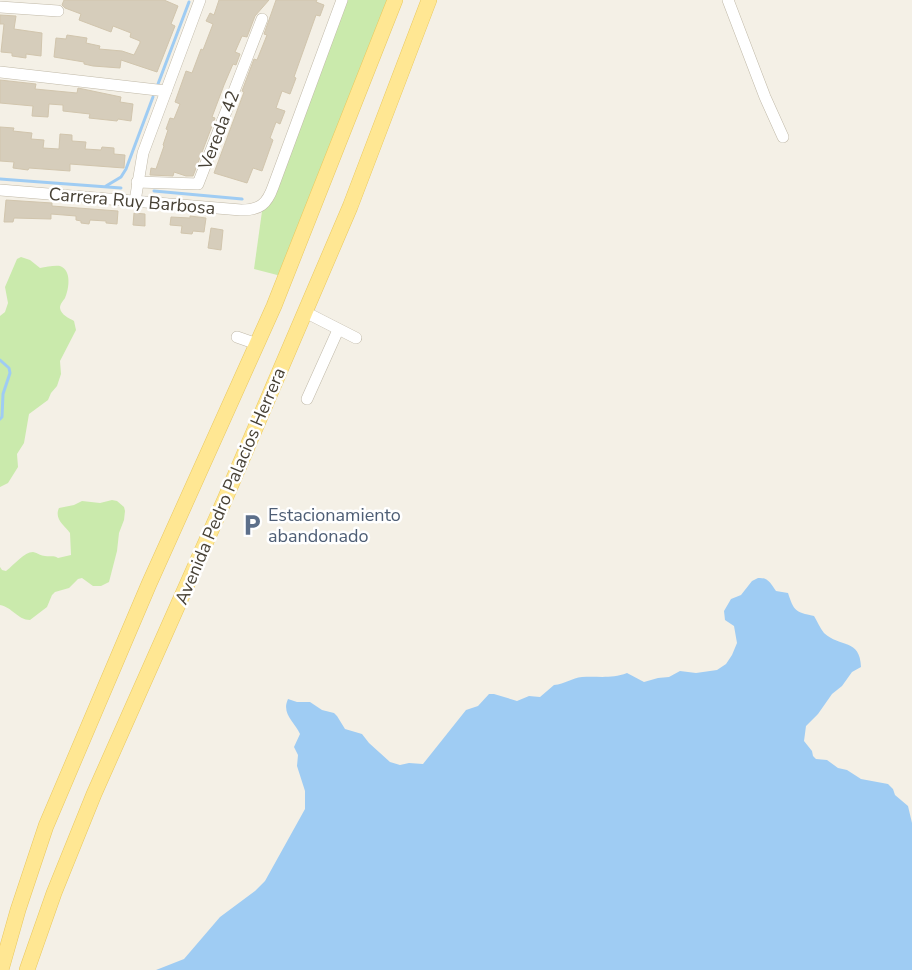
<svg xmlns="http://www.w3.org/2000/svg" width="912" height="970" font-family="'Nunito Sans',sans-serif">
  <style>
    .green { fill: #caeaac }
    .water { fill: #9fccf3 }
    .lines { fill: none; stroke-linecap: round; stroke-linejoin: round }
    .stream { stroke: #9fccf3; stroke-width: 3 }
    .building { fill: #d6cdbb; stroke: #d1c5ad }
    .minor-casing { stroke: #c0b9a8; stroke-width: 12 }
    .major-casing { stroke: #e9c85e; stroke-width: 16 }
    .minor { stroke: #fff; stroke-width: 11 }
    .major { stroke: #ffe793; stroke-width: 15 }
    .labels { text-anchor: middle; stroke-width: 5; stroke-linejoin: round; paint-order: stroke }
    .street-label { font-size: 18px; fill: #474135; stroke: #fff }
    .service-label { font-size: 18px; fill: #4e5e75; stroke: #fff; text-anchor: start }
  </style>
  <rect width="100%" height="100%" fill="#f4f0e6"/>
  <g class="green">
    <path d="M342 0H395L285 277 254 269 263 204Z"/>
    <path d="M21 257 30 260 40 268C46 267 55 265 60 266 72 270 69 289 65 298 63 301 60 304 60 308 61 315 69 318 74 321L76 330 60 361 61 374 57 386 51 393 48 400 29 414 24 443 17 454 18 467 8 483 0 487V316L5 312 8 303 5 287 17 259Z"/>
    <path d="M112 500 117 501 124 507 125 511 124 520 119 533 117 551 109 582 101 586H93L82 578 78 579 69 588 55 592 52 595 47 607 30 620C18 620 12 607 0 605V567L2 570 6 571C15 564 24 552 33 552 38 553 41 556 45 556 51 557 53 555 58 558L71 555 70 533C64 525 54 519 59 508L74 505 82 501 100 503Z"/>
  </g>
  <path class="water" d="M758 578C768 577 771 584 776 591L788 593C794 611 795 612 814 616 817 621 820 628 824 633 840 648 860 638 861 667L852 672 842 686 832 694 818 714 806 726 804 741 812 751 813 756 816 759 827 760 838 768 847 770 861 779 888 784 893 789 895 795 908 806 912 823V970H156L184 959 220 917 255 891 265 881 305 809V791L297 766 298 755 294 747 300 734C295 722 281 714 288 699L297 702H310L322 710 334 713 337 716 345 729 362 734 369 743 390 762 400 765 409 763 423 764 466 710 478 706 489 694H494L517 701 529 696 540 697 554 685C565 684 572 678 582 677 599 676 611 679 627 673L644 682 658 678 669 677 680 671 696 673 717 670 726 664 732 655 737 643 734 626 725 620 724 611 731 599 741 595 752 581Z"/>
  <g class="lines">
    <g class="stream">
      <path d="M158 84 189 2"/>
      <path d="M0 179 121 188"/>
      <path d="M106 186 121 177 126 169 153 97"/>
      <path d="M154 191 242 199"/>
      <path d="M0 360 9 368 10 373 3 394 2 417 0 419"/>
    </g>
  </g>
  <g class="building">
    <path d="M64 0H164L178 6 171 24 175 26 157 72 121 60 120 68 93 66 84 64V62L54 57 56 38 66 39 67 35 87 38 86 43 100 46 99 49 122 51 134 55 140 43V41L130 37 131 33 113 26 111 32 79 20 81 14 65 8 62 5Z"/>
    <path d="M219 0H269L255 16 247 37 242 36 235 52 240 54 236 65 233 64 224 85 212 117 215 118 193 176H186L174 172 173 176 150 175 151 168 156 169 164 146 163 145 168 130 166 129 170 118 174 119 180 104 175 102 186 71 192 73 201 49 203 50 213 24 206 21 210 13 214 15Z"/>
    <path d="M276 0H317L316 2 324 5 320 16 316 15 294 77 296 78 290 94 282 91 276 108 285 111 280 124 276 122 270 138 273 140 262 171 253 168 247 183 214 173 244 92 242 91 254 59 257 60 267 35 264 34Z"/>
    <path d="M0 15 16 16 14 29 42 33 41 56 26 54V58L12 56V53L1 52 4 24H0Z"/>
    <path d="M0 80 36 84 35 89 77 93 78 88 121 97 120 102 133 104 131 121 118 119 117 121 89 118 90 114 63 111V105L49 104 48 117 32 116 33 106 0 103Z"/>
    <path d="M0 127 14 128 13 131 32 133 31 139 44 140 43 148 59 149 60 134 72 135V141L86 142 85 149 101 150 102 147 114 148V154L125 155 124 168 70 164V171L29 168 28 170 13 168 14 162 0 161Z"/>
    <path d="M6 200 52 203V206L118 211 117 224 106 223V221L90 220 89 224 81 223V221L76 220V216L51 214V219L14 218 13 222H4Z"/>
    <path d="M134 213 145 214V226L133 225Z"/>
    <path d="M190 216 206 218 204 232 193 231 192 234 181 233 182 226 170 225 171 217 190 218Z"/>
    <path d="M211 228 223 230 221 250 208 248Z"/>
  </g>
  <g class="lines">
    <defs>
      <g id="minor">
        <path d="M728 0 765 97 783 137"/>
        <path d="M0 7 58 11"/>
        <path d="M0 72 166 91"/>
        <path d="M137 182 198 184 262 19"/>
        <path d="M0 190 241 210C260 210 267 204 273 187L342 0"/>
        <path d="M135 201 143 153 200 0"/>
        <path d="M305 312 356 338"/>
        <path d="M237 337 257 344"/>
        <path d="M307 399 338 330"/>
      </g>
      <g id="major">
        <path d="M1 970 18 910 46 826 149 584 274 306 395 0"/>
        <path d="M27 970 54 893 94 794 225 499 350 207 429 0"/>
      </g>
    </defs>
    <use href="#minor" class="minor-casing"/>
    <use href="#major" class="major-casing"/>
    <use href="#minor" class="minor"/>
    <use href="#major" class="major"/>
  </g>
  <defs>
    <symbol id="parking-bare" viewBox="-9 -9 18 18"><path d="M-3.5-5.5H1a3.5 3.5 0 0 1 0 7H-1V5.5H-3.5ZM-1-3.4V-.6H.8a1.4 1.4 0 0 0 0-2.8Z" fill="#5c6f8a" stroke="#fff" stroke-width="2.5" paint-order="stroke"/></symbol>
  </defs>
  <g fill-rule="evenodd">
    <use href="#parking-bare" x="236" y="509" width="32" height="32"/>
  </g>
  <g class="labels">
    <g class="street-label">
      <text transform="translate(219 130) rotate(-69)" y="6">Vereda 42</text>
      <text transform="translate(132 201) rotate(5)" y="6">Carrera Ruy Barbosa</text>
      <text transform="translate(230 486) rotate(-67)" y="6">Avenida Pedro Palacios Herrera</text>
    </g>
    <g class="service-label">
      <text x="268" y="521">Estacionamiento<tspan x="268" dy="21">abandonado</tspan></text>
    </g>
  </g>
</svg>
